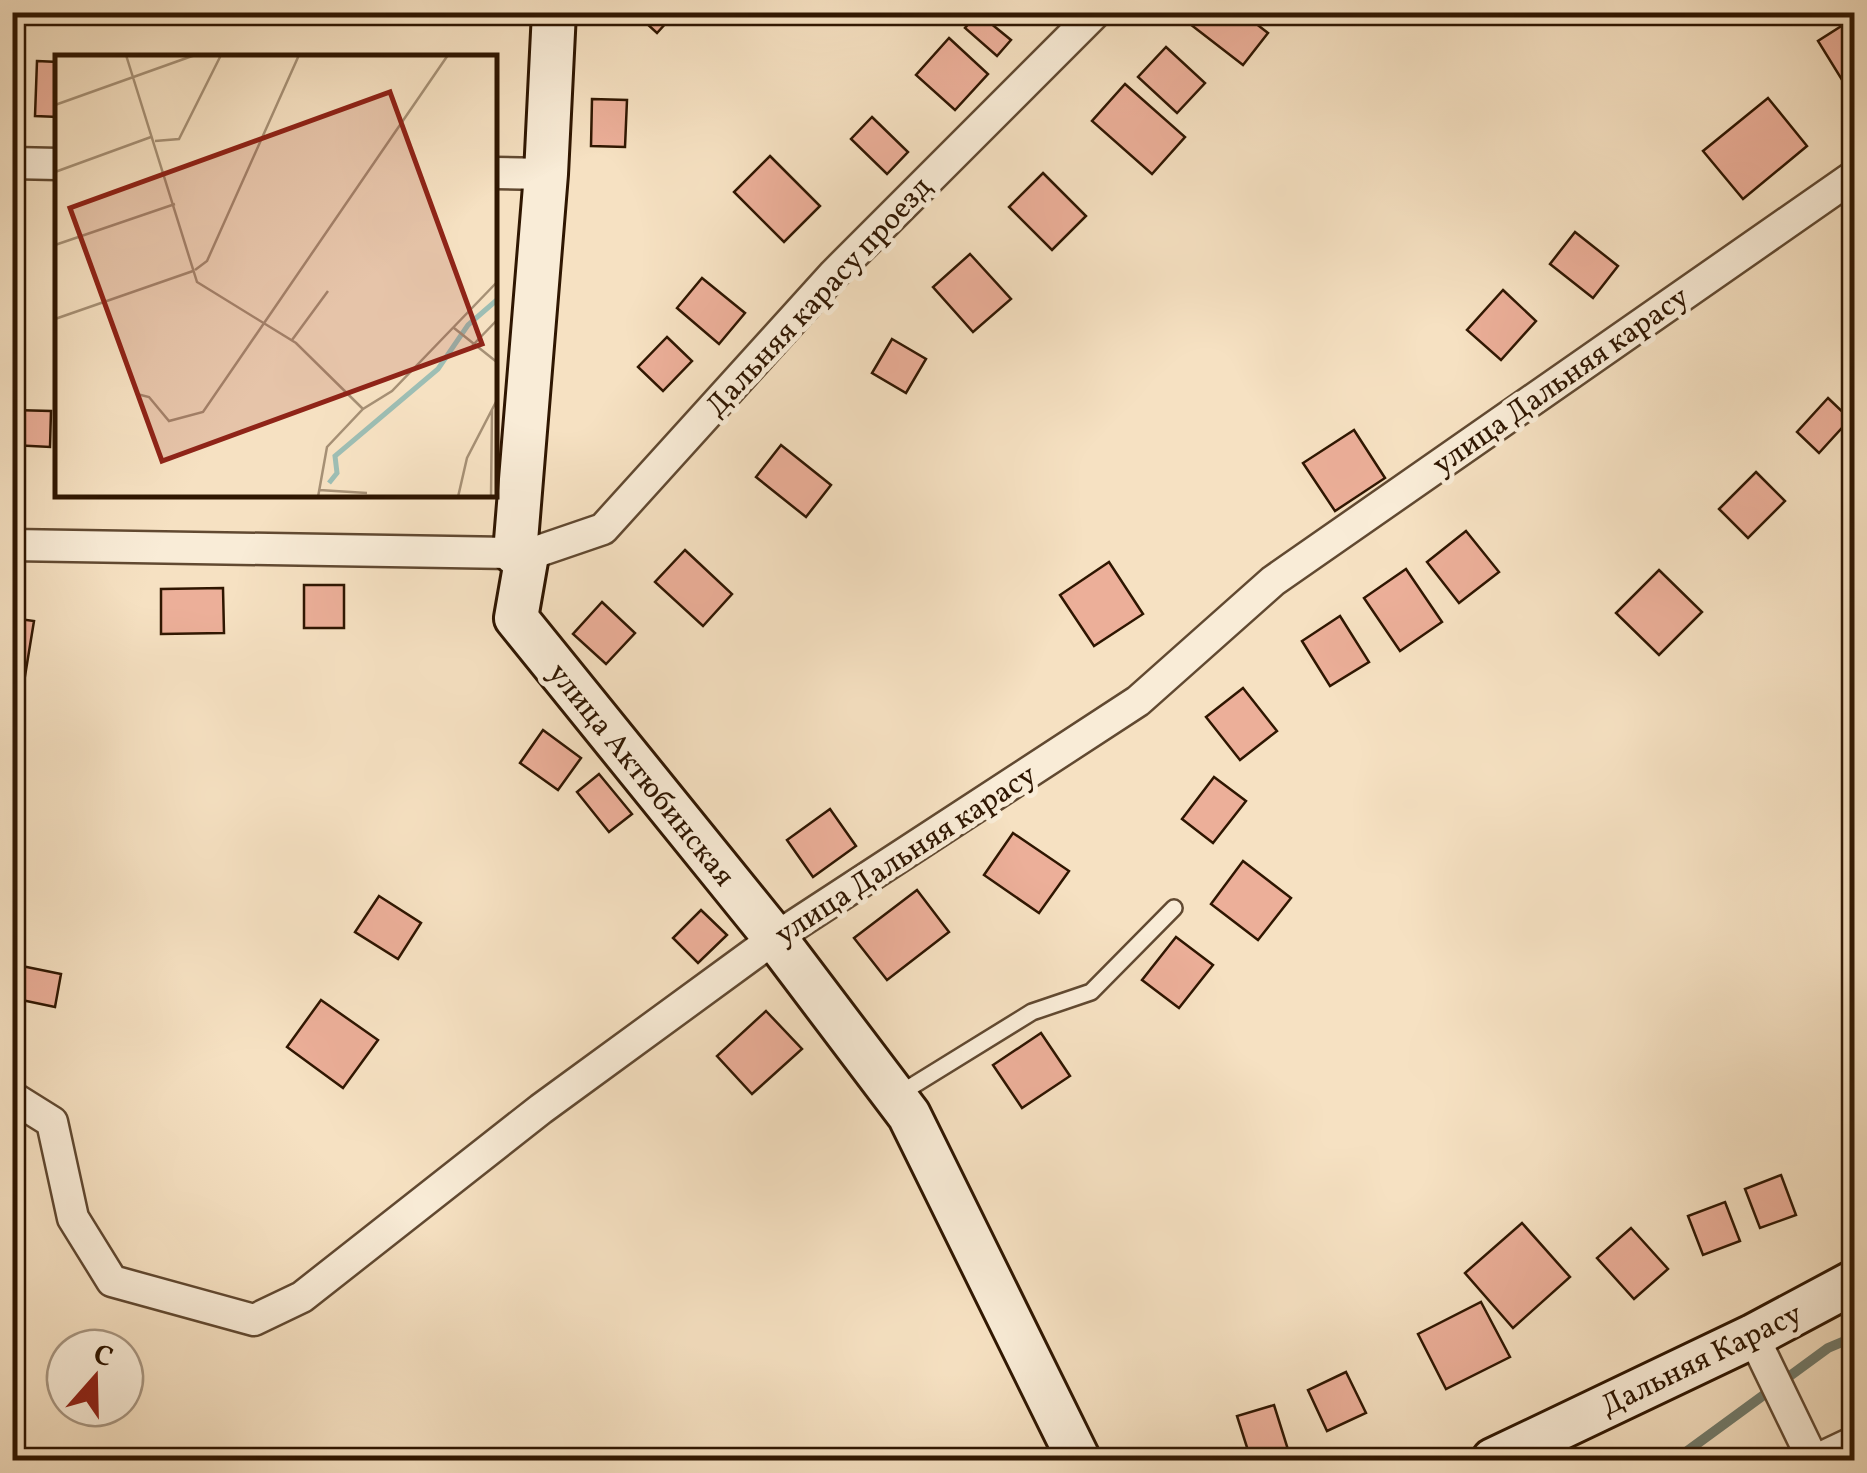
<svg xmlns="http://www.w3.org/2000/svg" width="1867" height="1473" font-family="Vollkorn,serif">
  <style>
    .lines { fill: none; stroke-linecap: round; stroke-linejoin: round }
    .stream { stroke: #717b6c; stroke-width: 10 }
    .building { fill: #ecaf99; stroke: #2f1601; stroke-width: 2.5 }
    .lane-casing { stroke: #614931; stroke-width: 20 }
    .street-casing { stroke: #614931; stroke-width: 35 }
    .secondary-casing { stroke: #2f1601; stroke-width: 48 }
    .lane { stroke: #f9ecd7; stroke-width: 15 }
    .street { stroke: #f9ecd7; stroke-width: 30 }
    .secondary { stroke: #f9ecd7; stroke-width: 42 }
    .labels { text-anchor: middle; stroke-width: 10; stroke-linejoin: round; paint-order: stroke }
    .street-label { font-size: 30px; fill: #2f1601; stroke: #f9ecd7 }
    .inset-river { fill: none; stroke: #9dbeb4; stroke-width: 5 }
    .inset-road { fill: none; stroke: #a69075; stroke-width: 2.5 }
    .view { fill: #8f2418; fill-opacity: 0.15; stroke: #8f2418; stroke-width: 5 }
    .inset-edge { fill: none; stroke: #2f1601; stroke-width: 5 }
  </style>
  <rect width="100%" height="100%" fill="#f6e1c2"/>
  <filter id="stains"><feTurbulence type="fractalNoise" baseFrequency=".002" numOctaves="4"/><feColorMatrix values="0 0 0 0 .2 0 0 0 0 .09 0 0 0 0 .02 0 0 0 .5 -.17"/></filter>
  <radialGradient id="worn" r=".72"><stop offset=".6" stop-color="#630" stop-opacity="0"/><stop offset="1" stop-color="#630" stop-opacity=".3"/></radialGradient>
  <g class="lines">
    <path class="stream" d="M1675 1460 1828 1348 1854 1337"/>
  </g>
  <g class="building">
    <path d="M634 12H676L657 33Z"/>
    <path d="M1199 12H1241L1268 33 1243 65 1190 24Z"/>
    <path d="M978 13 1011 40 997 56 965 28Z"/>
    <path d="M1854 18V94L1852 96 1818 41Z"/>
    <path d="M949 38 988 74 955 110 916 75Z"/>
    <path d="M1166 47 1205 83 1177 113 1138 77Z"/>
    <path d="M37 61 58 62V117L35 116Z"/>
    <path d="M1125 84 1185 137 1152 174 1092 121Z"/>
    <path d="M1768 98 1807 146 1743 199 1703 151Z"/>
    <path d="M592 99 627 100 625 147 591 146Z"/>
    <path d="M872 117 908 152 887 174 851 139Z"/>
    <path d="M770 156 820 206 784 242 734 192Z"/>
    <path d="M1043 173 1086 216 1052 250 1009 207Z"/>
    <path d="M1575 232 1618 266 1593 298 1550 264Z"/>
    <path d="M970 254 1011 299 973 332 933 287Z"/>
    <path d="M702 278 745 313 719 344 677 308Z"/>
    <path d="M1503 290 1536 321 1501 360 1467 330Z"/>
    <path d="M667 337 692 361 663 391 638 367Z"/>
    <path d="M892 339 926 359 906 393 872 373Z"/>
    <path d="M1828 398 1850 419 1819 453 1797 432Z"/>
    <path d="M13 410 51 411 50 447 12 445Z"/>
    <path d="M1354 430 1385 478 1335 511 1303 463Z"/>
    <path d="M781 445 831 485 806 517 756 477Z"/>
    <path d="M1756 472 1785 501 1748 538 1719 509Z"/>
    <path d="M1466 531 1499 572 1459 603 1427 562Z"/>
    <path d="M685 550 732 594 703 626 655 582Z"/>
    <path d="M1109 562 1143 614 1094 646 1060 595Z"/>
    <path d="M1406 569 1442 622 1400 651 1364 598Z"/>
    <path d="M1659 570 1702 612 1659 655 1616 613Z"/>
    <rect x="304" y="585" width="40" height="43"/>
    <path d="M223 588 224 633 161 634V589Z"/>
    <path d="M602 602 635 633 606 664 573 634Z"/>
    <path d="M1340 616 1369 662 1330 686 1302 641Z"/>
    <path d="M12 618 34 621 25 676 12 674Z"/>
    <path d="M1243 688 1277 731 1240 760 1206 717Z"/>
    <path d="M543 730 581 758 558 790 520 763Z"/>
    <path d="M599 774 632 814 609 832 577 792Z"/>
    <path d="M1214 777 1246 801 1213 843 1182 819Z"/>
    <path d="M830 809 856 846 813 877 787 840Z"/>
    <path d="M1013 833 1069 871 1039 913 984 875Z"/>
    <path d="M1243 861 1291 898 1258 940 1211 904Z"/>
    <path d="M917 890 949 932 887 980 854 938Z"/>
    <path d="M379 896 421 923 398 959 355 932Z"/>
    <path d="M701 910 727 935 698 963 673 938Z"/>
    <path d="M1176 937 1213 965 1179 1008 1142 980Z"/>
    <path d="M12 964 61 974 55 1007 12 998Z"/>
    <path d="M321 1000 378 1040 343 1088 287 1047Z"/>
    <path d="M766 1011 802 1049 752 1094 717 1056Z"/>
    <path d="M1041 1033 1070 1076 1022 1108 993 1065Z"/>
    <path d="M1781 1175 1796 1215 1760 1228 1745 1189Z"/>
    <path d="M1725 1202 1740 1241 1703 1255 1688 1216Z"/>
    <path d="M1522 1223 1570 1277 1513 1328 1465 1273Z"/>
    <path d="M1631 1228 1668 1269 1634 1299 1597 1258Z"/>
    <path d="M1481 1302 1510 1357 1446 1389 1418 1334Z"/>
    <path d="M1346 1372 1366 1413 1327 1431 1308 1390Z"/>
    <path d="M1274 1405 1291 1459 1251 1460 1237 1416Z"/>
  </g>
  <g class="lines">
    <defs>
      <path id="lane" d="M896 1096 1032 1012 1091 992 1174 908"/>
      <g id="street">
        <path d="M12 163 58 164"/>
        <path d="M495 173 546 174"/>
        <path d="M12 545 515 553"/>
        <path d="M527 555 603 529 834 274 1096 12"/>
        <path d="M12 1097 52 1122 73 1218 112 1281 254 1320 302 1297 541 1109 775 938 1138 701 1273 581 1854 176"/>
        <path d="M1753 1336 1813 1460"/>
        <path d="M1816 1460 1854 1442"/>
      </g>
      <g id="secondary">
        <path d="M554 12 546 174 515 553 527 555 516 618 775 938 909 1115 1079 1460"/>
        <path d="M1493 1460 1753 1336 1854 1282"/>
      </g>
    </defs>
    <use href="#lane" class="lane-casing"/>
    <use href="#street" class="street-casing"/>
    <use href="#secondary" class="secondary-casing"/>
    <use href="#lane" class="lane"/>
    <use href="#street" class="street"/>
    <use href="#secondary" class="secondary"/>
  </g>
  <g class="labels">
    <g class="street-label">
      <text transform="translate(818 296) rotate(-47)" y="10">Дальняя карасу проезд</text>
      <text transform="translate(1560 380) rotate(-35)" y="10">улица Дальняя карасу</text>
      <text transform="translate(642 774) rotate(51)" y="10">улица Актюбинская</text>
      <text transform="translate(905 854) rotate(-33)" y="10">улица Дальняя карасу</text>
      <text transform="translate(1701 1359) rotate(-26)" y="10">Дальняя Карасу</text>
    </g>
  </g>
  <g transform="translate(55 55)">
    <rect width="442" height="442" fill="#f6e1c2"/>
    <path class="inset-river" d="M274 428 282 418 280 401 383 314 413 270 443 244"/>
    <path class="inset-road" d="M71 0 142 227 241 288 308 354M0 50 140 0M100 86 124 84 166 0M0 117 96 82M0 190 120 149M140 215 152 206 244 0M0 264 138 216M399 273 443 308M237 285 273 236M417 291 443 264M82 339 94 342 114 366 148 357 393 0M264 435 312 438M263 442 272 392 308 354 337 336 443 226M403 442 412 403 443 343M436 442 437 354"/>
    <path class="view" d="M335 37 427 289 107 406 15 153Z"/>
    <rect width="442" height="442" class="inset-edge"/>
  </g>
  <rect width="1867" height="1473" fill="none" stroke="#f6e1c2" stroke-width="50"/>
  <rect x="15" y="15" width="1837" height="1443" fill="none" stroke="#2f1601" stroke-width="5"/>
  <rect x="25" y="25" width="1817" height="1423" fill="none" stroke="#2f1601" stroke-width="2.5"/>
  <g transform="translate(95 1378) rotate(20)"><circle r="48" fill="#f9ecd7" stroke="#a89681" stroke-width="2.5"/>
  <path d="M0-8L18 38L0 25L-18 38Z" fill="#8f2418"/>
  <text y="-15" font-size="28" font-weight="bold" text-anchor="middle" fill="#2f1601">С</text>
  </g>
  <rect width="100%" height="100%" filter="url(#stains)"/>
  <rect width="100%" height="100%" fill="url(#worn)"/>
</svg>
